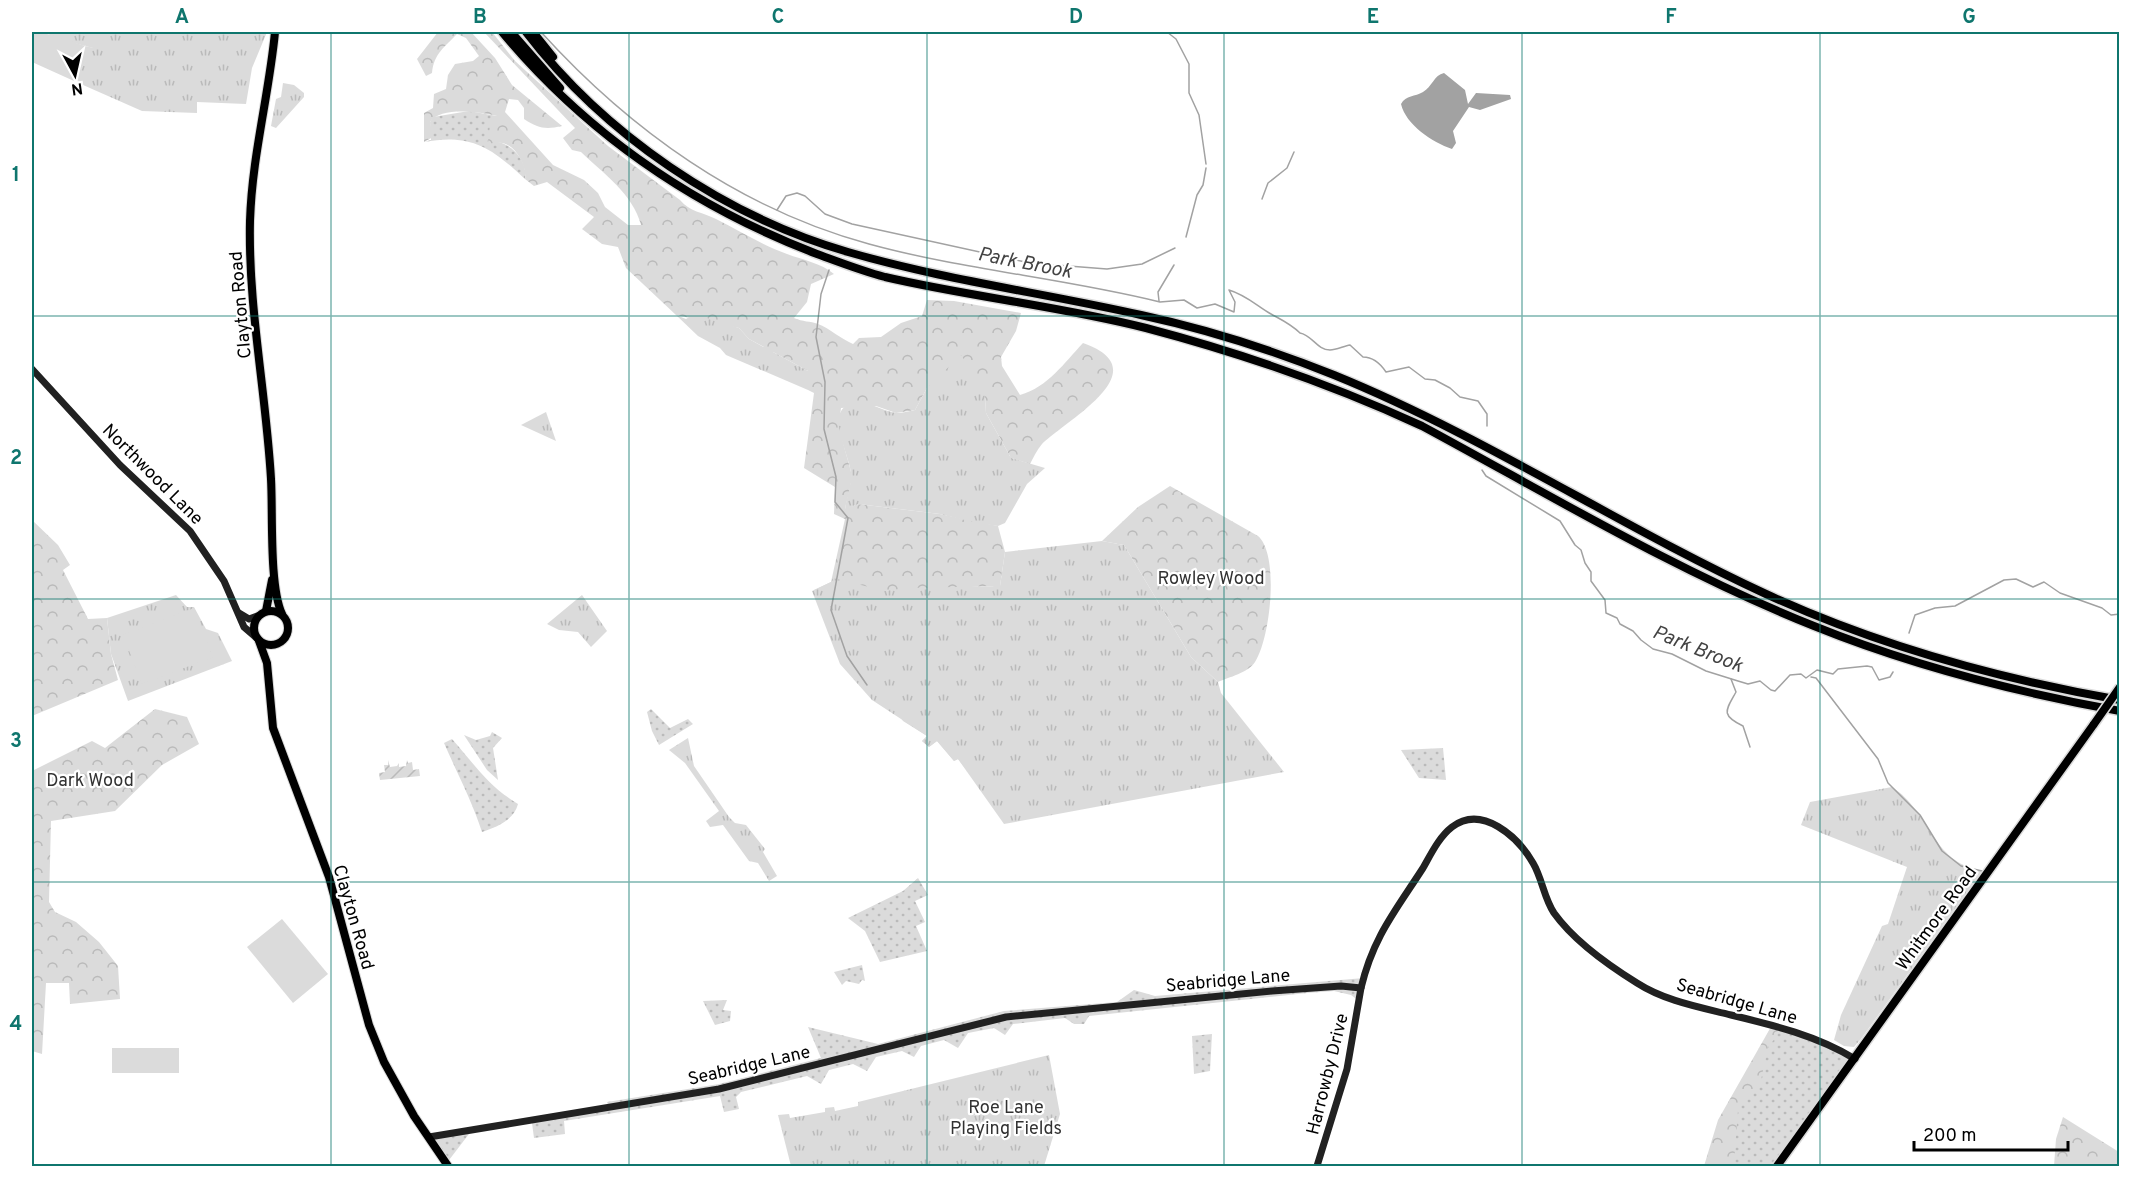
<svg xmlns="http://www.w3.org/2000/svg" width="2151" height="1198" font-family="Overpass,sans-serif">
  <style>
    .grass { fill: url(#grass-dots) }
    .forest { fill: url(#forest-crowns) }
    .park { fill: url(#park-tufts) }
    .garden { fill: url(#garden-furrows) }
    .pitch { fill: #dbdbdb }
    .water { fill: #a2a2a2 }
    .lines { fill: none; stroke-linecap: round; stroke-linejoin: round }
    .stream { stroke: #a2a2a2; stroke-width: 1.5 }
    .primary-casing { stroke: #dbdbdb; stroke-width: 10 }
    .highway-casing { stroke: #dbdbdb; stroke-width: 11 }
    .secondary { stroke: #212121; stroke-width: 7 }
    .primary { stroke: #000; stroke-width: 8 }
    .highway { stroke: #000; stroke-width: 8 }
    .highway-bridge-casing { stroke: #dbdbdb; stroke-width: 11; stroke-linecap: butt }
    .highway-bridge { stroke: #000; stroke-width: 8 }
    .grid { fill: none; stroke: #0f766e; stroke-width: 1.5; stroke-opacity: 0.55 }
    .labels { text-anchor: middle; stroke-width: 4.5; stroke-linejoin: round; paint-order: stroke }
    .street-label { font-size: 18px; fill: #000; stroke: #fff }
    .park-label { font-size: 18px; fill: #323232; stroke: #fff }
    .water-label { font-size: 20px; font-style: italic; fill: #434343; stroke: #fff }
    .neatline { fill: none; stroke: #0f766e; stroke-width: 2 }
    .grid-label { font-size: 20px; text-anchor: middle; font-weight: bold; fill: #0f766e }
  </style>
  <defs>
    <pattern id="grass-dots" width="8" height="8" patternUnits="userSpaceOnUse" patternTransform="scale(1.5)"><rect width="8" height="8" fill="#dbdbdb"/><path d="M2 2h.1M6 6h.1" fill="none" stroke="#bababa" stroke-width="1.8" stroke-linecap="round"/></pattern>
    <pattern id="forest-crowns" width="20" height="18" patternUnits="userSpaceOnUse" patternTransform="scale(1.5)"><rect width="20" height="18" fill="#dbdbdb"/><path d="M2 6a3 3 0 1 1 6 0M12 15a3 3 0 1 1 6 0" fill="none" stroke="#bababa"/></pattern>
    <pattern id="park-tufts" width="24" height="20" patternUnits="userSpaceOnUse" patternTransform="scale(1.5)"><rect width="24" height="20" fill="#dbdbdb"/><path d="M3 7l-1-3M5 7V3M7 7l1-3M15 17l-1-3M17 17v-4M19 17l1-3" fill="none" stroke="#bababa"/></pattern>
    <pattern id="garden-furrows" width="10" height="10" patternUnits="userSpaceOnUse" patternTransform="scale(1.5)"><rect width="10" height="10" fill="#dbdbdb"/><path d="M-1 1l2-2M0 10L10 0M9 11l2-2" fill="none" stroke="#bababa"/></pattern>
  </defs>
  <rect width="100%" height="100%" fill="#fff"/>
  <g class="grass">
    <path d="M469 111 497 116 498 142C514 145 528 163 525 179 492 148 471 133 424 142L431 140 430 122 433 117Z"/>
    <path d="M651 709 670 728 688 719 693 724 659 745 652 731 647 712Z"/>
    <path d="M492 732 502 738 493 748 498 780 487 770 464 735 476 740 490 736Z"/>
    <path d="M452 739C475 765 488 786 518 804 514 820 497 827 482 832 472 801 457 773 444 743Z"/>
    <path d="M1443 748 1446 780 1419 778 1401 750Z"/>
    <path d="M918 878 928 895 915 901 925 922 916 926 927 951 880 962 865 931 848 918 903 891Z"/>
    <path d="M862 965 865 981 862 980 859 984 846 981 842 985 834 972Z"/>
    <path d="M1364 978 1359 1001 1351 995 1334 991 1307 993 1089 1016 1084 1024H1074L1065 1018 1013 1024 1005 1035 994 1028 968 1033 958 1048 944 1040 921 1046 914 1057 902 1051 876 1057 867 1071 853 1064 829 1070 821 1084 807 1076 741 1092 736 1097 739 1109 724 1112 720 1096 564 1121 565 1134 534 1138 532 1123 609 1107 607 1102 719 1084 821 1058 808 1027 878 1044 1004 1011 1117 1002 1134 990 1155 996Z"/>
    <path d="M727 1000 723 1010 731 1011 730 1021 715 1025 703 1001Z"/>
    <path d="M1772 1025 1855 1059 1777 1166H1704Z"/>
    <path d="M1212 1034 1210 1071 1194 1074 1192 1036Z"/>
    <path d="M472 1130 446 1164 429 1137Z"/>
  </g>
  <g class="forest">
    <path d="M438 32H471L495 58 512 85 562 126C545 130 538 128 524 119V108L518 100 509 99 505 112 553 165 584 180 598 193 605 207 628 225H641C633 194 603 173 581 152L572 150 563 138 575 128 484 32H492L515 61 608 146 680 200C690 212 702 212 716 219 740 231 762 245 787 254 803 260 821 263 834 274L811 284 807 302 794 318C803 322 810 321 818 324 829 328 841 339 853 344L859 338 881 337 901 323 922 316 927 300 954 301 1021 313 1016 331 1001 357 1002 366 1020 395C1048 387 1064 363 1083 343 1160 370 1068 419 1042 444 1037 450 1033 458 1030 464L1011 458 986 413 985 397 927 388 915 410 896 413 876 406 841 408C837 432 846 450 851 472 853 483 847 499 845 509L858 504 940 514 998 526 1005 552 1000 586 1001 598 993 586 885 591 932 722 983 791 958 759 954 761 937 741 929 747 922 741 927 736 903 721 814 590 831 582 845 519 834 514 835 487 804 468 814 393 808 390V371L773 352 770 355 766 371 755 366 764 347 749 339 739 328 676 315 626 268 618 247 602 244 582 229 594 217 547 182 534 186 525 179C527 167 516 145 502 143 497 142 493 144 488 143L490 125 497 116C482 112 440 106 430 122L433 137 424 142V113L433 108 434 94 446 89 448 75 455 64 473 61 479 56 466 38 457 34C445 47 434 53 432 73L426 76 417 59Z"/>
    <path d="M1170 486 1258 536C1280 555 1270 640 1255 662 1248 673 1229 677 1218 682L1191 657 1124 545 1102 541 1138 507Z"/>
    <path d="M32 520 58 545 70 565 63 570 88 619 107 618 111 654 118 680 32 716Z"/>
    <path d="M155 709 187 717 199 744 162 765 115 811 51 821 49 902 55 912 76 922 99 942 118 966 120 999 70 1004 69 983H46L42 1054 32 1051V771L92 741 105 748Z"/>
    <path d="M1772 1025 1778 1027 1777 1036 1768 1047 1761 1080 1738 1110 1734 1163 1732 1166H1704L1718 1120Z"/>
    <path d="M2063 1117 2119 1152V1166H2054L2056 1139Z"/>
  </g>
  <g class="park">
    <path d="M44 32H227L235 34 267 32 252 68 246 104 197 102V113L142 111 74 81 93 48 58 39Z"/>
    <path d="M283 83 294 85 304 93V97L276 128 271 126 276 99 281 97Z"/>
    <path d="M694 314 739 328 749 339 808 371V390L726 355 720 348 698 336 676 315 686 319Z"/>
    <path d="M961 355 977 378 985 397 986 413 1011 458 1045 468 1027 484 1005 523 998 526 977 523 940 514 858 504 845 510C846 499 852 484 851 473 849 452 819 402 861 403 873 403 885 412 897 413 902 413 909 411 915 410L927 388Z"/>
    <path d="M546 412 556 441 521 425Z"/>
    <path d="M1102 541 1124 545 1191 657 1218 682 1221 693 1284 772 1004 824 958 759 954 761 937 741 929 747 922 741 927 736 872 700 840 664 812 591 831 582 833 578 885 591 908 588 1000 586 1005 552Z"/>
    <path d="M176 595 187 607H194L206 629 218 633 232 661 128 701 111 654 107 618Z"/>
    <path d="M582 595 607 631 591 647 578 632 559 630 547 624Z"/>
    <path d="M688 738 694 766 729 817 735 823 746 825 765 849 763 852 777 876 769 881 758 863 749 861 723 825 710 827 706 821 719 811 685 763 669 750Z"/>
    <path d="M1892 787C1931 812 1930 861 1982 871L1861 1039 1854 1047 1844 1046 1834 1040 1841 1015 1882 926 1888 924 1907 867 1801 825 1810 802Z"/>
    <path d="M1049 1055 1060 1114 1044 1166H791L778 1115 789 1114 790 1118 825 1112V1108L834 1107 835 1111 858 1106V1102Z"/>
  </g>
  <path class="garden" d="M388 760 390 767 397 766 399 763V767L406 766 407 760 408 763 412 762 413 770 419 769 420 776 380 780 379 773 385 772 384 765H388Z"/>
  <g class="pitch">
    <path d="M32 32C52 32 73 44 94 48L74 81 32 62Z"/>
    <path d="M194 608 213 657 142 684 123 635Z"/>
    <path d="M282 919 328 974 293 1003 247 947Z"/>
    <rect x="112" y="1048" width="67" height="25"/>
  </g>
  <path class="water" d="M1444 73 1465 90 1468 104 1476 93 1510 95 1511 99 1480 110 1469 107 1453 131 1456 143 1452 149C1432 142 1406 125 1401 104 1406 95 1415 97 1423 92 1432 87 1434 75 1444 73Z"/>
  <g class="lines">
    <g class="stream">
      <path d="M541 32C630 130 740 209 869 244 964 270 1064 278 1160 302L1184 300 1197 308 1215 304 1234 312 1235 302 1229 290C1246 295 1257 306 1271 314 1282 320 1291 324 1300 333 1312 335 1317 350 1330 350 1336 350 1344 346 1350 345L1363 357C1373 357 1380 363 1386 372L1409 367 1425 379 1435 380 1450 388 1460 397 1478 401 1487 414V426"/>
      <path d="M1167 32 1176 39 1189 64V93L1199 115 1206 164"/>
      <path d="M1262 199 1268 183 1287 168 1294 152"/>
      <path d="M777 210 786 196 797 193 805 196 825 214 852 224 1030 263 1107 269 1142 264 1175 248"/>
      <path d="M1186 237 1197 195 1203 185 1206 168"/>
      <path d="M829 270 821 294 816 337 825 382 824 429 836 477 835 502 848 518 831 610 847 656 867 685"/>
      <path d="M1159 301 1158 292 1174 265"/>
      <path d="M1482 470 1486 476 1560 521 1575 545 1581 550 1585 563 1591 572V581L1605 600 1606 613 1617 618 1620 624 1633 631 1641 640 1653 649 1672 654 1706 671 1738 681 1748 684 1760 681 1771 690 1775 691 1790 675 1801 674 1806 678 1817 670 1833 674 1838 669 1867 666 1872 667 1879 680 1890 677 1893 672"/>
      <path d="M1909 633 1915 615 1935 608 1955 606 2004 580 2016 579 2033 587 2044 582 2060 593 2102 608 2111 615 2120 614"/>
      <path d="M1811 677 1816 678 1878 759 1888 783 1920 815 1942 851 1961 866 1982 871"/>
      <path d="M1731 679 1736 692C1726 710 1720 715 1743 726L1750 747"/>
    </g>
    <defs>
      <g id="primary">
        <path d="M275 32C269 95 252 156 250 221 248 307 266 392 271 479 273 512 269 586 282 614"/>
        <circle cx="271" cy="628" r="17"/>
        <path d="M266 611 272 580"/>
        <path d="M259 641 267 663 273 728 329 877 369 1025 384 1062 414 1116 448 1166"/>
      </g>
      <g id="highway">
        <path d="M502 32C586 133 694 207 817 254 839 262 862 271 885 277 971 297 1060 306 1146 328 1241 353 1333 385 1422 426 1550 495 1678 572 1814 626 1913 666 2015 692 2120 711"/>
        <path d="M511 32 560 88"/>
        <path d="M526 32C604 134 724 216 848 252 944 280 1044 293 1141 315 1206 329 1272 350 1334 375 1484 436 1619 526 1766 594 1877 645 1999 679 2120 700"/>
        <path d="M533 32 553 57"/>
        <path d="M1777 1166 2094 724"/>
      </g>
    </defs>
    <use href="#primary" class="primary-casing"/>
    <use href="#highway" class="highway-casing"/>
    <g class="secondary">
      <path d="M32 369 120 465 190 531 224 581 244 627 258 639"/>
      <path d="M239 613 249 619 260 615"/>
      <path d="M429 1137 719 1089 1006 1017 1272 991 1341 986 1361 988C1373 937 1396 910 1423 868 1431 854 1439 837 1452 827 1482 804 1518 837 1533 863 1542 878 1544 898 1554 913 1574 941 1608 965 1637 983 1665 1001 1699 1007 1731 1015 1773 1025 1818 1036 1855 1059"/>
      <path d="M1317 1166 1347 1069 1361 988"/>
    </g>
    <use href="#primary" class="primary"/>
    <use href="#highway" class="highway"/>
    <defs>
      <path id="highway-bridge" d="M2094 724 2120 687"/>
    </defs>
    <use href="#highway-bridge" class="highway-bridge-casing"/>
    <use href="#highway-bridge" class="highway-bridge"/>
  </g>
  <path class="grid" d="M331 32V1166M629 32V1166M927 32V1166M1224 32V1166M1522 32V1166M1820 32V1166M32 316H2120M32 599H2120M32 882H2120"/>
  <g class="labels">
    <g class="street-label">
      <text transform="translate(240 305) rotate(-95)" y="6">Clayton Road</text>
      <text transform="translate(153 474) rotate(45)" y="6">Northwood Lane</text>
      <text transform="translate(354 917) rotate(74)" y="6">Clayton Road</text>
      <text transform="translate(1936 918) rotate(-54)" y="6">Whitmore Road</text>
      <text transform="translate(1228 980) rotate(-5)" y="6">Seabridge Lane</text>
      <text transform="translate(1737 1001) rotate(16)" y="6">Seabridge Lane</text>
      <text transform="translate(749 1065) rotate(-13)" y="6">Seabridge Lane</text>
      <text transform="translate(1327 1074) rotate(-76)" y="6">Harrowby Drive</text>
    </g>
    <g class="park-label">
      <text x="1211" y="584">Rowley Wood</text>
      <text x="90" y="786">Dark Wood</text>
      <text x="1006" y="1113">Roe Lane<tspan x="1006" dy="21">Playing Fields</tspan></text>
    </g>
    <g class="water-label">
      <text transform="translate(1025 262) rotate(11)" y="7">Park Brook</text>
      <text transform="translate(1698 648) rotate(22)" y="7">Park Brook</text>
    </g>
  </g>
  <rect width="2151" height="1198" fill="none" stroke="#ffffff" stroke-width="66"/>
  <g transform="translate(75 75) rotate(172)" stroke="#ffffff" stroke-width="4.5" paint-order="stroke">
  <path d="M0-4.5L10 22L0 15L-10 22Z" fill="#000000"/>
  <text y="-9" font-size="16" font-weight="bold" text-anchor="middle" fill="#000000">N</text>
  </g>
  <path d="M1914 1141v9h154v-9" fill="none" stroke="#000000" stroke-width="3"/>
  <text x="1923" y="1141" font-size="18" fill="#000000" stroke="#ffffff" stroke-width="4.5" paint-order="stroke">200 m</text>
  <rect x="33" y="33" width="2085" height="1132" class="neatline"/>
  <g class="grid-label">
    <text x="182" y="23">A</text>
    <text x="480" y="23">B</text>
    <text x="778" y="23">C</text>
    <text x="1076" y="23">D</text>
    <text x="1373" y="23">E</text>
    <text x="1671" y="23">F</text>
    <text x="1969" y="23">G</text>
    <text x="16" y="181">1</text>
    <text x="16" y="464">2</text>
    <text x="16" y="747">3</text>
    <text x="16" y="1030">4</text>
  </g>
</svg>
